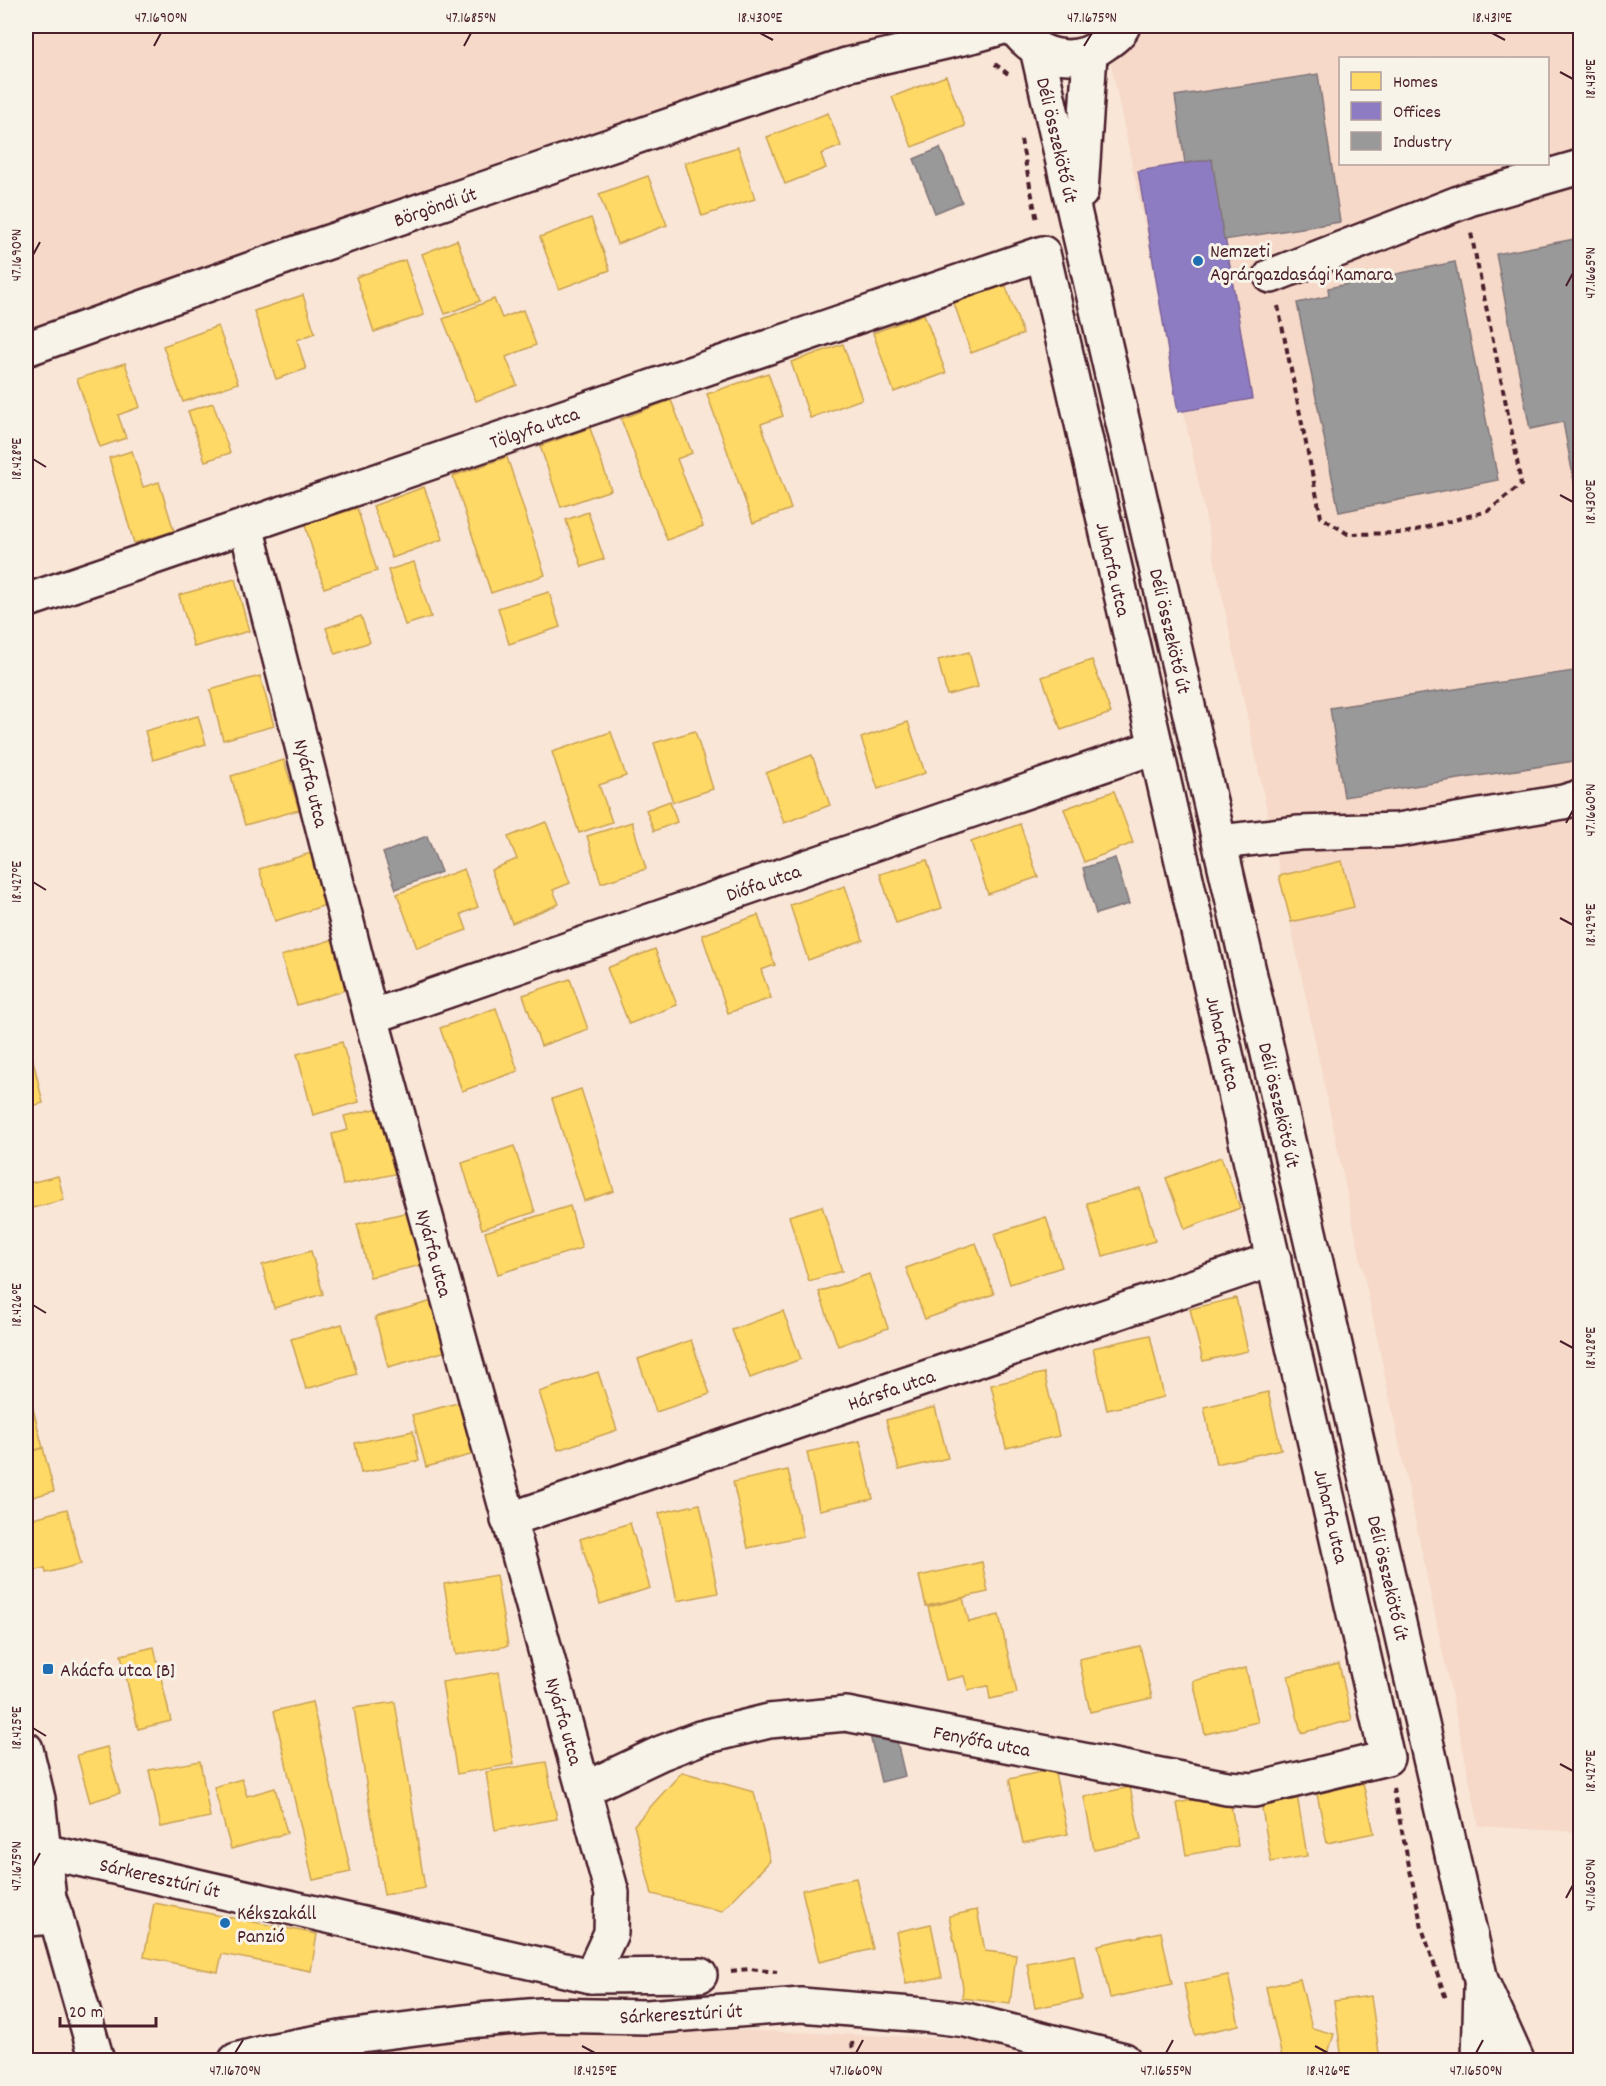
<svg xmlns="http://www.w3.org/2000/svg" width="1606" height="2086" font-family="Dekko,sans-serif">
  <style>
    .built { fill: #f6d9c8; fill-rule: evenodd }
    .homes { fill: #ffd966; stroke: #c9a154; stroke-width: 1.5 }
    .offices { fill: #8e7cc3; stroke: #7a6095; stroke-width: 1.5 }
    .industry { fill: #999; stroke: #817478; stroke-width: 1.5 }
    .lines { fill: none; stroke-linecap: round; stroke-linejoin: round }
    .minor-casing { stroke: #4a1f2b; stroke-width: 38 }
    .major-casing { stroke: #4a1f2b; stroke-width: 38 }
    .path { stroke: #4a1f2b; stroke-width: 4; stroke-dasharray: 6 4.5; stroke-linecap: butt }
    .minor { stroke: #f7f3e8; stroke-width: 33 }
    .major { stroke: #f7f3e8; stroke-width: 33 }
    .ticks { fill: none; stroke: #4a1f2b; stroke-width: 2 }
    .poi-dot { fill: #1f6fb2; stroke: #f7f3e8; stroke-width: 2 }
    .labels { text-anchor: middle; stroke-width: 6; stroke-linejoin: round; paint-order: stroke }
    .street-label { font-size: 20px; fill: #4a1f2b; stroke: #f7f3e8 }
    .poi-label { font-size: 20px; fill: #4a1f2b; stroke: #f7f3e8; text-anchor: start }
    .neatline { fill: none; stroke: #4a1f2b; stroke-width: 2 }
    .ticks-label { font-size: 15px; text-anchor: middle; fill: #4a1f2b }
  </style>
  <rect width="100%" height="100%" fill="#f9e6d7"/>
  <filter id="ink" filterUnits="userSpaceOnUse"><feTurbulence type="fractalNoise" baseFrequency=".0167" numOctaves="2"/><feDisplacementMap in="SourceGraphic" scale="12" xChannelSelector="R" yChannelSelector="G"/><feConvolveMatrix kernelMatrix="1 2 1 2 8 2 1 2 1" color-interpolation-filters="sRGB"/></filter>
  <g filter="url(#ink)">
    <g class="built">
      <path d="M26 26H928L26 330Z"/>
      <path d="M1103 26H1580V1832L1479 1826ZM1340 58H1548V164H1340Z"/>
      <path d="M461 2019 1093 2044 1144 2060H338Z"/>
    </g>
    <g class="homes">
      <path d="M946 76 965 126 912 147 892 97Z"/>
      <path d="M828 113 841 146 821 154 826 168 785 184 767 137Z"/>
      <path d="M738 147 755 199 702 216 685 163Z"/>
      <path d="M648 176 667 225 617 244 599 194Z"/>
      <path d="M591 218 610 270 559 289 540 237Z"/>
      <path d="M457 240 480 301 445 314 422 254Z"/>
      <path d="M405 260 424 315 374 332 356 277Z"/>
      <path d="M1005 284 1023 334 971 353 954 303Z"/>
      <path d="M303 295 315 333 297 340 306 369 276 379 254 311Z"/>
      <path d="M494 299 502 318 523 310 536 345 506 357 517 385 476 401 443 319Z"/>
      <path d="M924 314 946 373 894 392 873 333Z"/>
      <path d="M218 326 238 383 183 402 163 346Z"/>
      <path d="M843 344 862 399 810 418 791 362Z"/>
      <path d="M125 363 140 407 118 415 126 438 100 447 77 379Z"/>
      <path d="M768 373 783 416 761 424 791 509 753 523 707 394Z"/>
      <path d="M671 400 692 453 677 459 703 526 667 540 621 419Z"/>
      <path d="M213 403 230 453 205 461 188 411Z"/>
      <path d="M590 428 611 490 561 507 540 446Z"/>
      <path d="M132 451 143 487 159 482 174 531 134 543 109 458Z"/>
      <path d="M507 457 545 575 491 593 453 476Z"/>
      <path d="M424 487 443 539 392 558 373 506Z"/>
      <path d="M357 508 377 571 324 588 305 525Z"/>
      <path d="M588 512 604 559 582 567 566 520Z"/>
      <path d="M414 562 431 617 405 625 388 570Z"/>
      <path d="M235 579 249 631 194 647 179 595Z"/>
      <path d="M549 592 560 627 509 644 498 608Z"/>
      <path d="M361 616 370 642 335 654 326 628Z"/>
      <path d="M969 652 978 687 947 695 938 660Z"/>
      <path d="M1092 660 1111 713 1061 730 1042 677Z"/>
      <path d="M260 676 274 726 223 740 210 690Z"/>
      <path d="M198 716 206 744 153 760 145 731Z"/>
      <path d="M908 722 925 773 878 789 861 738Z"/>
      <path d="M695 731 713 789 673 802 654 743Z"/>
      <path d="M611 732 626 776 599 785 612 822 579 833 552 752Z"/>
      <path d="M812 755 830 805 784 823 766 773Z"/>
      <path d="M284 760 299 810 245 825 231 776Z"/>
      <path d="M1114 791 1133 843 1084 862 1064 809Z"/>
      <path d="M670 801 677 822 654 831 646 810Z"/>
      <path d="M546 822 570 883 553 890 559 904 512 923 491 870 517 859 508 837Z"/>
      <path d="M632 822 646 869 601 883 587 836Z"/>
      <path d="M1020 824 1038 877 988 894 971 842Z"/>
      <path d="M311 853 326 905 275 921 259 869Z"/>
      <path d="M927 860 942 908 896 923 880 874Z"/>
      <path d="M1342 861 1354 907 1291 922 1279 876Z"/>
      <path d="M464 869 478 907 461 914 467 930 417 948 397 894Z"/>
      <path d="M845 886 863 940 808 960 790 905Z"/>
      <path d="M758 915 775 965 761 970 771 998 728 1013 702 935Z"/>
      <path d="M337 938 352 988 297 1005 281 956Z"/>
      <path d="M655 949 677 1005 629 1024 607 968Z"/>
      <path d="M570 979 588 1029 541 1046 523 995Z"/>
      <path d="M496 1008 518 1071 462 1091 440 1028Z"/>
      <path d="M342 1042 359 1102 313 1115 297 1054Z"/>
      <path d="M26 1043H29L43 1103 26 1108Z"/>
      <path d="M581 1089 614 1191 584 1201 552 1099Z"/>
      <path d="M384 1107 399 1173 343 1185 332 1134 348 1130 344 1116Z"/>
      <path d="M514 1146 535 1212 482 1229 462 1163Z"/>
      <path d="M1221 1157 1240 1208 1185 1229 1166 1178Z"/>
      <path d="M58 1176 64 1200 32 1208 26 1184Z"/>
      <path d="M1140 1188 1155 1241 1103 1256 1087 1203Z"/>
      <path d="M570 1206 582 1248 498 1274 485 1232Z"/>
      <path d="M822 1206 842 1271 809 1281 789 1216Z"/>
      <path d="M413 1211 426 1264 370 1277 357 1224Z"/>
      <path d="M1046 1217 1062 1267 1010 1284 994 1234Z"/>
      <path d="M976 1243 994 1294 925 1319 906 1268Z"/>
      <path d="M311 1251 323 1294 274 1308 262 1265Z"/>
      <path d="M869 1274 888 1328 838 1346 819 1292Z"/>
      <path d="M1236 1298 1248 1351 1203 1361 1190 1309Z"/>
      <path d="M440 1299 454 1349 388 1367 375 1317Z"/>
      <path d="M783 1311 801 1359 750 1378 732 1330Z"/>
      <path d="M342 1324 357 1374 306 1389 291 1339Z"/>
      <path d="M1150 1335 1164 1397 1107 1410 1093 1348Z"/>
      <path d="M691 1340 710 1394 656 1412 638 1359Z"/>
      <path d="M598 1372 617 1430 558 1450 539 1392Z"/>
      <path d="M1044 1373 1059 1436 1006 1448 991 1385Z"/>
      <path d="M26 1381 43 1448 26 1453Z"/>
      <path d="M1268 1392 1281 1449 1216 1464 1204 1407Z"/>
      <path d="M465 1401 478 1453 426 1467 412 1415Z"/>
      <path d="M935 1407 948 1458 899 1470 886 1420Z"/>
      <path d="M413 1431 419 1461 361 1473 355 1443Z"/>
      <path d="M860 1441 873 1499 819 1510 807 1452Z"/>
      <path d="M43 1448 54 1491 26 1499V1453Z"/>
      <path d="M788 1470 803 1536 748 1548 733 1482Z"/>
      <path d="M700 1504 718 1593 677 1601 659 1513Z"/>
      <path d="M67 1509 81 1564 46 1573 45 1568 26 1573V1520Z"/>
      <path d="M630 1523 650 1588 600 1604 580 1539Z"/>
      <path d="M982 1562 988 1592 926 1606 919 1576Z"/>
      <path d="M496 1575 508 1646 456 1655 444 1584Z"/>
      <path d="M963 1598 969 1622 999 1615 1017 1693 990 1699 988 1686 968 1690 964 1676 946 1680 928 1607Z"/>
      <path d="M1140 1646 1152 1698 1090 1712 1079 1659Z"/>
      <path d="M154 1647 171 1721 138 1729 121 1655Z"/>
      <path d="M1339 1664 1352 1720 1301 1733 1288 1676Z"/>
      <path d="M1246 1668 1258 1722 1205 1734 1193 1681Z"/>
      <path d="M499 1672 514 1764 457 1774 442 1682Z"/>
      <path d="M312 1702 351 1872 313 1880 274 1711Z"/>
      <path d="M395 1702 425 1888 384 1895 354 1708Z"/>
      <path d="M107 1747 120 1793 90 1802 77 1755Z"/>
      <path d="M200 1761 210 1817 161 1827 149 1770Z"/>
      <path d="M546 1762 557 1819 495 1830 486 1772Z"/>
      <path d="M1054 1769 1068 1834 1023 1843 1009 1779Z"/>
      <path d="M682 1772 754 1792 770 1861 722 1911 652 1894 634 1825Z"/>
      <path d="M242 1779 247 1796 275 1788 287 1833 231 1849 214 1787Z"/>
      <path d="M1363 1783 1374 1833 1327 1843 1317 1794Z"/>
      <path d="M1130 1787 1141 1840 1094 1850 1084 1797Z"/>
      <path d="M1229 1793 1238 1846 1186 1855 1177 1803Z"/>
      <path d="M1297 1795 1307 1856 1271 1862 1261 1802Z"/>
      <path d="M856 1878 873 1949 819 1962 802 1890Z"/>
      <path d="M154 1903 317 1934 311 1971 222 1954 218 1972 144 1957Z"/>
      <path d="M977 1910 985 1951 1016 1955 1010 2004 962 1998 963 1987 949 1916Z"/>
      <path d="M931 1924 942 1977 906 1984 896 1932Z"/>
      <path d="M1161 1932 1172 1984 1110 1998 1098 1945Z"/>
      <path d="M1074 1954 1082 1999 1035 2008 1027 1963Z"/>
      <path d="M1228 1975 1239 2025 1195 2035 1184 1984Z"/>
      <path d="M1300 1979 1312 2028 1334 2034 1326 2060H1294L1282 2057 1266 1987Z"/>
      <path d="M1371 1996 1380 2060H1342L1334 2001Z"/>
    </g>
    <path class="offices" d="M1212 159 1252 399 1178 412 1138 171Z"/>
    <g class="industry">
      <path d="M1318 74 1340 222 1224 240 1212 159 1185 163 1175 96Z"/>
      <path d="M940 148 962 202 935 213 914 159Z"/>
      <path d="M1575 239 1580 265V513L1563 422 1530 429 1496 254Z"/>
      <path d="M1455 262 1498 480 1339 512 1297 303 1329 296 1328 288Z"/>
      <path d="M1580 670V760L1344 797 1330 708Z"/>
      <path d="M427 836 441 872 396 889 383 853Z"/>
      <path d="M1115 858 1129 904 1096 914 1083 868Z"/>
      <path d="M894 1729 905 1776 881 1782 870 1735Z"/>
    </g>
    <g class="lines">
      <defs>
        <g id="minor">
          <path d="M1271 276 1469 199 1580 167"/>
          <path d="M26 349 305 250 846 65 976 35 1007 26"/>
          <path d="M246 526 371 1017 612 1893 611 1933 591 1976"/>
          <path d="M26 601 1043 253 1387 1758 1254 1790 1227 1788 846 1714 769 1721 700 1738 661 1753 585 1789"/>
          <path d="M1220 842 1299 833 1398 830 1563 802 1580 797"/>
          <path d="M371 1017 1155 747"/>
          <path d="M508 1520 1274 1259"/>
          <path d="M26 1749 38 1799 49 1898 56 1917 97 2060"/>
          <path d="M26 1847 591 1976 700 1975"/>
          <path d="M26 1919 56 1917"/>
        </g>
        <g id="major">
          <path d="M1013 26C1035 57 1072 67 1103 45 1112 39 1119 34 1123 26"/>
          <path d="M1037 49 1481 1980 1517 2060"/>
          <path d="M1081 192 1090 54"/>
          <path d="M236 2060 270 2051 346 2037 479 2020 541 2015 647 2017 801 2005 924 2015 966 2020 1124 2060"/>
          <path d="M1479 2060 1481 1987"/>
        </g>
      </defs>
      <use href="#minor" class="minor-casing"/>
      <use href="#major" class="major-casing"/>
      <g class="path">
        <path d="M995 64 1008 74"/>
        <path d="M1021 140 1037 221"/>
        <path d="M1278 306 1321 517 1348 534 1405 533 1488 511 1521 485 1515 448 1471 233"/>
        <path d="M1393 1788 1422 1928 1446 1999"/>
        <path d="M731 1971 749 1969 777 1972"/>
        <path d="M852 2042 854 2060"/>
      </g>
      <use href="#minor" class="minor"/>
      <use href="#major" class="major"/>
    </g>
  </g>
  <path class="ticks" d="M760 33 773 40M1492 33 1505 40M154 46 161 33M464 46 471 33M1084 46 1092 33M1560 72 1573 79M33 255 40 242M1566 286 1573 273M33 459 46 467M1560 495 1573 502M1566 823 1573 810M33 882 46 890M1560 918 1573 925M33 1305 46 1313M1560 1341 1573 1348M33 1728 46 1736M1560 1764 1573 1771M33 1866 40 1853M1566 1898 1573 1885M582 2046 595 2053M1315 2046 1328 2053M235 2053 243 2040M856 2053 863 2040M1166 2053 1173 2040M1476 2053 1483 2040"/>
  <g class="poi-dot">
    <circle cx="1198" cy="261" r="6"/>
    <rect x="42" y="1663" width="12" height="12" rx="3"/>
    <circle cx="225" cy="1923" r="6"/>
  </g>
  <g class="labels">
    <g class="street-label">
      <text transform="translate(1058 140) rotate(77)" y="7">Déli összekötő út</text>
      <text transform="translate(435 206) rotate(-19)" y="7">Börgöndi út</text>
      <text transform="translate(534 427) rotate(-19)" y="7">Tölgyfa utca</text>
      <text transform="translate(1114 569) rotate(77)" y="7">Juharfa utca</text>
      <text transform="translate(1171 631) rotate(77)" y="7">Déli összekötő út</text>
      <text transform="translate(312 783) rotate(76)" y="7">Nyárfa utca</text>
      <text transform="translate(763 882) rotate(-19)" y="7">Diófa utca</text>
      <text transform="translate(1224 1043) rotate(77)" y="7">Juharfa utca</text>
      <text transform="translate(1280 1105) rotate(77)" y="7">Déli összekötő út</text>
      <text transform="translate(435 1253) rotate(75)" y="7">Nyárfa utca</text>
      <text transform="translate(891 1389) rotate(-19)" y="7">Hársfa utca</text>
      <text transform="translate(1332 1516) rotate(77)" y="7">Juharfa utca</text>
      <text transform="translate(1389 1578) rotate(77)" y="7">Déli összekötő út</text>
      <text transform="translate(565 1721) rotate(74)" y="7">Nyárfa utca</text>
      <text transform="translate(982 1740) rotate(11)" y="7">Fenyőfa utca</text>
      <text transform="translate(160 1877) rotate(13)" y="7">Sárkeresztúri út</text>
      <text transform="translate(681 2013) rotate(-3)" y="7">Sárkeresztúri út</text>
    </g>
    <g class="poi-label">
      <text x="1210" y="257">Nemzeti<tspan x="1210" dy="23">Agrárgazdasági Kamara</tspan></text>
      <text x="60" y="1676">Akácfa utca [B]</text>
      <text x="237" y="1919">Kékszakáll<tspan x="237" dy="23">Panzió</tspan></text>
    </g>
  </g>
  <rect width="1606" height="2086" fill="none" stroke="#f7f3e8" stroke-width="66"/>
  <rect x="1339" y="57" width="210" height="108" fill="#f7f3e8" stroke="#b29e9c" stroke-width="1.5"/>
  <rect x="1351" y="72" width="30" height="18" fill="#ffd966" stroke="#b29e9c" stroke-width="1.5"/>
  <text x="1393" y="87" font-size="18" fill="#4a1f2b">Homes</text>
  <rect x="1351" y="102" width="30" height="18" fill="#8e7cc3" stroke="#b29e9c" stroke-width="1.5"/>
  <text x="1393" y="117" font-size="18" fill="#4a1f2b">Offices</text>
  <rect x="1351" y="132" width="30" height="18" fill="#999999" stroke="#b29e9c" stroke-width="1.5"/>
  <text x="1393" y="147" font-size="18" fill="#4a1f2b">Industry</text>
  <path d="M60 2017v9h96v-9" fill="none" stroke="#4a1f2b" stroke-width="3"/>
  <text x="69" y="2017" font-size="18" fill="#4a1f2b" stroke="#f7f3e8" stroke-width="4.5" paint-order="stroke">20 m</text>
  <rect x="33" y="33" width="1540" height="2020" class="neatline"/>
  <g class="ticks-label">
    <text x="161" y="22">47.1690°N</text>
    <text x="471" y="22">47.1685°N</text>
    <text x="760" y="22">18.430°E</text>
    <text x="1092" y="22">47.1675°N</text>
    <text x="1492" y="22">18.431°E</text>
    <text transform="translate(1590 79) rotate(-90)" y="5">18.431°E</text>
    <text transform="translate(16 255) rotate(-90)" y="5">47.1690°N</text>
    <text transform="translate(1590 273) rotate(-90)" y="5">47.1665°N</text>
    <text transform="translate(16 459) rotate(-90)" y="5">18.428°E</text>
    <text transform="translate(1590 502) rotate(-90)" y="5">18.430°E</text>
    <text transform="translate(1590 810) rotate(-90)" y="5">47.1660°N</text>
    <text transform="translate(16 882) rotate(-90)" y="5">18.427°E</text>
    <text transform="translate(1590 925) rotate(-90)" y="5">18.429°E</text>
    <text transform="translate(16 1305) rotate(-90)" y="5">18.426°E</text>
    <text transform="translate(1590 1348) rotate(-90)" y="5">18.428°E</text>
    <text transform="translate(16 1728) rotate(-90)" y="5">18.425°E</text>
    <text transform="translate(1590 1771) rotate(-90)" y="5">18.427°E</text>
    <text transform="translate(16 1866) rotate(-90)" y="5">47.1675°N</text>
    <text transform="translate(1590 1885) rotate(-90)" y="5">47.1650°N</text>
    <text x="235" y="2075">47.1670°N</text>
    <text x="595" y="2075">18.425°E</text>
    <text x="856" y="2075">47.1660°N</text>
    <text x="1166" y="2075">47.1655°N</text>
    <text x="1328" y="2075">18.426°E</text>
    <text x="1476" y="2075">47.1650°N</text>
  </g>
</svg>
